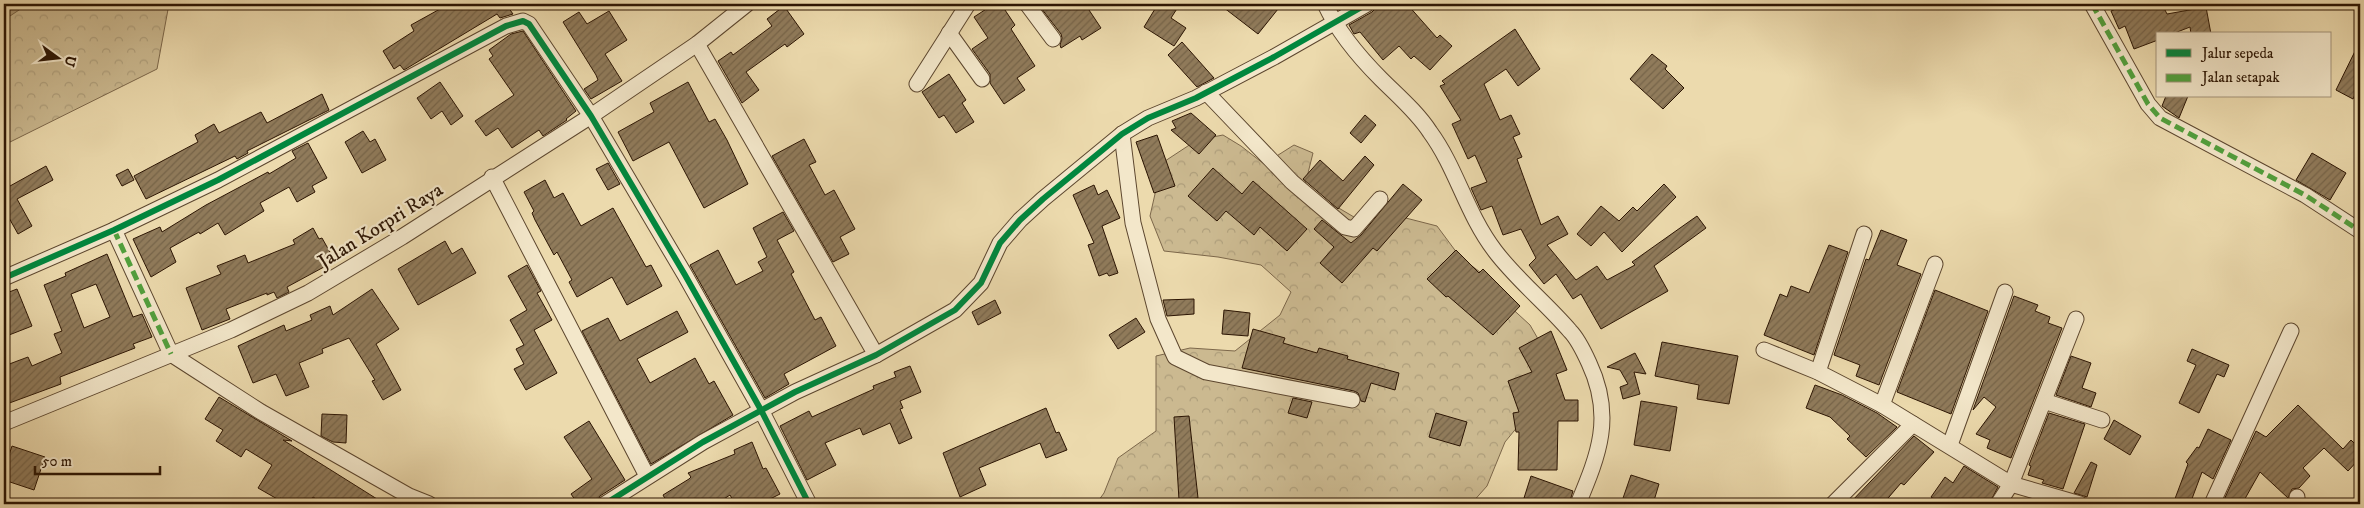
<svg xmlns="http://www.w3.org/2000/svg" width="2364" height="508" font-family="'IM FELL DW Pica',serif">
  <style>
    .forest { fill: url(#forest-crowns); stroke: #7c674a }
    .water { fill: #ab9773; stroke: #786346 }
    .building { fill: url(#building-hatch); stroke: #2c1503; fill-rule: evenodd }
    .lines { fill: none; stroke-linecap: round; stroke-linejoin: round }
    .minor-casing { stroke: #5c462e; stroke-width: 17 }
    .minor { stroke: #f3e7ca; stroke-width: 15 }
    .quiet { stroke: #51a03d; stroke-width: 5; stroke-dasharray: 10 5; stroke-linecap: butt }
    .cycleway-casing { stroke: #f3e7ca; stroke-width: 9 }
    .cycleway { stroke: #00873e; stroke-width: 6 }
    .labels { text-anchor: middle; stroke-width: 4.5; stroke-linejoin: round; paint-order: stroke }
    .street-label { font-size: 20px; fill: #2c1503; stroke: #f3e7ca }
  </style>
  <defs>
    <pattern id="forest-crowns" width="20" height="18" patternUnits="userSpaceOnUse" patternTransform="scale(1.25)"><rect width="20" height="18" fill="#cbb990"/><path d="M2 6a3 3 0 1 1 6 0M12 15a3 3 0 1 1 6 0" fill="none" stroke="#ae9e7b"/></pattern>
    <pattern id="building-hatch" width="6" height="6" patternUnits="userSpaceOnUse" patternTransform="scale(1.25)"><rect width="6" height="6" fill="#907b5b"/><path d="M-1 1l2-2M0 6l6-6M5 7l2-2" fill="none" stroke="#766449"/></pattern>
  </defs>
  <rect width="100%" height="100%" fill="#ecdaad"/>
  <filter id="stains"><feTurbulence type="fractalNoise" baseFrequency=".004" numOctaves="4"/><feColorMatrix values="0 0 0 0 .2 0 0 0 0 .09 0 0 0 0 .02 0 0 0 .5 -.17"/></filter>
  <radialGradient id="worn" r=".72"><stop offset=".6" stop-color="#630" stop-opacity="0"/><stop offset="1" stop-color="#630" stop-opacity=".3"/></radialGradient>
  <g class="forest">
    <path d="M4 4H169L157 69 4 145Z"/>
    <path d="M1223 135 1241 146 1264 164 1294 145 1313 153 1303 193 1337 207 1359 220 1394 215 1437 226 1460 257 1480 272 1506 303 1530 325 1549 358 1560 386 1532 409 1505 442 1487 486 1471 504H1096L1104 493 1118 458 1156 431V356L1190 348 1235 351 1280 315 1291 292 1261 265 1218 257 1164 251 1150 216 1162 163 1197 140Z"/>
  </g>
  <path class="water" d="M4 4H28L4 20Z"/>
  <g class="building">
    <path d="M449 4H513L508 7 513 14 500 18 497 14 404 70 400 65 394 69 383 51 414 31 411 25Z"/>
    <path d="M994 4H1001L1015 25 1011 29 1035 66 1017 78 1025 90 1004 104 990 83V74L972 49 988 38 974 17Z"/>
    <path d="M1038 4H1085L1101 28 1082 40 1080 36 1061 48 1060 45 1062 38 1061 34Z"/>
    <path d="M1158 4H1180L1171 18 1186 28 1174 46 1144 27Z"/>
    <path d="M1219 4H1282L1258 34Z"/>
    <path d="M1380 4H1407L1437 38 1440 35 1452 46 1430 70 1414 56 1411 59 1399 46 1383 60 1360 32 1354 34 1349 25 1372 12Z"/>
    <path d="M2127 4H2162L2167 14 2206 7 2211 34H2191L2190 27 2172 34H2158V40L2134 49 2125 26 2119 29 2111 11Z"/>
    <path d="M784 6 804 34 787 47 785 44 746 72 759 90 742 103 718 61 731 52 733 55 772 26 767 19Z"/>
    <path d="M609 11 627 40 605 54 622 81 591 99 584 89 598 80 596 75 563 22 579 12 587 24Z"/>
    <path d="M1515 29 1540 69 1518 86 1506 69 1484 84 1500 120 1511 115 1520 134 1513 137 1522 157 1517 159 1541 225 1558 216 1568 234 1547 245 1576 280 1597 266 1607 280 1635 265 1632 262 1697 216 1706 228 1654 266 1668 291 1601 329 1581 294 1573 299 1556 274 1544 284 1529 265 1536 258 1521 229 1503 235 1492 206 1481 210 1471 188 1487 182 1475 155 1468 159 1452 124 1461 120 1440 86 1445 84 1442 81Z"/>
    <path d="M523 31 576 111 566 119 567 120 543 136 539 130 512 148 498 128 486 136 475 121 514 95 489 59 493 56 489 50 511 34Z"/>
    <path d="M2360 41V84L2353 99 2336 90Z"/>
    <path d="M1182 42 1214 78 1197 87 1168 55Z"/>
    <path d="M1652 54 1667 66 1665 69 1684 88 1663 109 1630 79Z"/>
    <path d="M949 74 966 100 962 103 974 122 956 133 944 115 939 118 922 92Z"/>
    <path d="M440 82 463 116 451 125 442 111 431 119 417 98Z"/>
    <path d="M688 82 709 122 715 119 727 140 748 184 704 208 669 142 633 161 618 132 654 112 650 103Z"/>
    <path d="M322 94 329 110 247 151 248 153 237 159 235 156 146 199 134 176 198 142 195 135 214 124 219 133 261 112 267 123Z"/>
    <path d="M2166 96H2188L2179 118 2162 106Z"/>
    <path d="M1191 113 1216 135 1199 154 1171 130 1176 128 1172 121Z"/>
    <path d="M1365 115 1376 125 1361 143 1350 133Z"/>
    <path d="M363 131 370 142 375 139 386 160 362 173 345 142Z"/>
    <path d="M1157 135 1175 186 1154 193 1136 142Z"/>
    <path d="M804 139 816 162 809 165 825 195 834 190 855 229 840 237 849 254 833 262 772 156Z"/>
    <path d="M308 143 327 178 312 186 315 192 297 202 289 187 260 203 264 211 225 235 218 223 200 234 199 232 170 248 176 262 151 277 133 239 160 227 162 232 206 205 268 172 269 174 296 158 292 151Z"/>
    <path d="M2312 153 2346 173 2330 200 2296 180Z"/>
    <path d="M1365 156 1374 165 1338 209 1303 179 1320 160 1343 181Z"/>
    <path d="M608 163 620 184 608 190 596 169Z"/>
    <path d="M46 166 53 180 17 199 32 226 18 234 4 209V175L10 186Z"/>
    <path d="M1213 168 1242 194 1253 181 1307 229 1287 251 1260 227 1254 235 1226 211 1217 221 1188 196Z"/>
    <path d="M128 169 134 180 122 186 116 175Z"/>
    <path d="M545 180 554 198 563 193 581 226 613 208 646 267 651 265 662 286 627 305 612 277 577 297 569 282 572 280 557 252 554 255 535 220 532 213 534 211 524 192Z"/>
    <path d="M1403 184 1422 200 1377 251 1373 248 1342 283 1320 263 1334 247 1314 229 1322 220 1351 243 1361 235Z"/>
    <path d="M1664 184 1676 197 1622 252 1604 232 1591 246 1577 234 1601 206 1619 221 1633 207 1637 211Z"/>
    <path d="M1094 185 1098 195 1107 190 1120 218 1102 226 1118 273 1109 276 1107 273 1099 276 1088 245 1094 243 1073 195Z"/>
    <path d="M783 212 794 231 777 240 794 272 791 274 815 320 821 317 836 346 784 374 789 384 765 398 690 265 718 250 736 285 763 271 758 262 767 257 753 228Z"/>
    <path d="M313 228 319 239 322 238 335 261 287 287 289 292 277 298 274 292 267 295V293L226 309 230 319 202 330 186 288 221 274 217 266 245 255 248 263 295 244 293 240Z"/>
    <path d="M1881 230 1907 240 1897 265 1921 274 1879 385 1856 376 1860 365 1834 355 1866 259 1869 260Z"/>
    <path d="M445 241 452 254 462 248 476 273 418 305 398 269Z"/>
    <path d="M1829 245 1848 252 1814 355 1764 335 1780 294 1787 297 1791 286 1809 293Z"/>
    <path d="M1456 250 1479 273 1483 269 1520 306 1493 335 1448 296 1446 297 1427 279Z"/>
    <path d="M107 254 133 317 142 314 152 337 133 344 135 348 60 377 61 384 4 405V366L28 357 32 366 62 353 54 334 62 331 44 285 66 276 65 273ZM96 284 110 317 84 328 71 294Z"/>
    <path d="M527 265 541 291 537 293 552 320 534 330 557 373 526 390 514 369 524 364 516 349 524 345 510 320 527 310 508 276Z"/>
    <path d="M17 289 32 326 4 337V294Z"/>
    <path d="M372 289 399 329 376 344 401 390 383 400 372 381 375 380 349 338 322 349 323 353 299 363 309 387 286 396 276 374 253 383 238 346 284 325 286 331 312 320 310 315 330 306 333 315Z"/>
    <path d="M1935 290 1988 311 1951 414 1897 392Z"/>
    <path d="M2014 296 2038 305 2035 311 2050 317 2048 323 2062 328 2011 458 1987 448 1990 440 1976 434 1996 407 1984 397 1973 410Z"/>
    <path d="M1194 299V314L1167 316 1163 300Z"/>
    <path d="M995 300 1001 313 978 325 972 312Z"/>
    <path d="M1224 310 1250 313 1248 336 1222 334Z"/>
    <path d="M677 311 688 332 637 359 650 383 695 358 709 384 714 381 733 415 651 464 582 331 608 318 620 341Z"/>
    <path d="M1136 318 1145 332 1118 349 1109 335Z"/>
    <path d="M1253 329 1285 338 1283 343 1317 353 1319 348 1348 356 1347 359 1399 373 1395 390 1371 383 1365 402 1361 401 1358 393 1354 391 1242 368Z"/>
    <path d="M1551 331 1567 370 1556 374 1565 400H1578V421H1558L1557 470H1518L1519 432H1516L1513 413 1519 412 1508 381 1532 372 1519 348Z"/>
    <path d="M1662 342 1738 356 1729 404 1697 399 1699 385 1655 376Z"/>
    <path d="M2192 349 2229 365 2224 377 2217 374 2199 413 2179 403 2196 365 2187 361Z"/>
    <path d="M1635 353 1646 374 1634 372 1640 394 1623 399 1620 387 1628 384 1620 370 1607 367Z"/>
    <path d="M2071 356 2091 363 2082 388 2096 393 2091 407 2056 395Z"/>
    <path d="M910 366 921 392 900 401 903 408 900 409 912 438 899 444 890 423 863 435 860 428 825 443 836 465 807 480 780 426 809 411 812 417 874 389 873 386 896 377 894 372Z"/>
    <path d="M1815 385 1842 395 1877 413 1897 427 1866 457 1847 439 1850 436 1830 417 1806 408Z"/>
    <path d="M219 397 292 441 283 440 385 504H324L313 497 309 504H291L280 498 279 500 258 488 272 465 246 449 241 457 216 441 223 430 205 419Z"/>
    <path d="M1293 398 1312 402 1307 418 1288 413Z"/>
    <path d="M1641 401 1677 407 1670 451 1634 445Z"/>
    <path d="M2298 405 2343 449 2351 440 2360 449V458L2348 471 2324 448 2303 468 2310 476 2299 488 2292 489 2288 498 2260 472 2242 504H2222L2256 431 2266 437Z"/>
    <path d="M1046 408 1056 433 1059 432 1067 450 1046 458 1040 443 979 468 986 485 960 497 943 453Z"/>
    <path d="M1436 413 1467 422 1460 446 1429 437Z"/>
    <path d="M2049 413 2085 424 2063 489 2042 483 2044 480 2028 475 2031 466 2029 465Z"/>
    <path d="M322 414 347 415 346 443 333 442 321 436Z"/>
    <path d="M1189 416 1198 498 1179 500 1174 417Z"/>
    <path d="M2114 420 2141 436 2130 455 2104 439Z"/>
    <path d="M589 421 625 480 600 496 596 504H578L571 494 592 479 564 437Z"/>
    <path d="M2208 429 2231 440 2213 479 2202 472 2190 504H2173L2188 464 2186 462 2197 447 2199 448Z"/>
    <path d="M1914 436 1934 452 1904 485 1901 483 1883 504H1849Z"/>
    <path d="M752 442 763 469 766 468 780 494 760 504H735L730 495 716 504H668L663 495 689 479 691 477 688 473 735 454 734 450Z"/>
    <path d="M12 446 45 457 34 490 4 480V470Z"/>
    <path d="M2091 462 2097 465 2087 497 2074 493Z"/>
    <path d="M1964 466 1998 487 1989 504H1941L1931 497 1945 477 1953 483Z"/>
    <path d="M1631 475 1659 484 1653 504H1621Z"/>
    <path d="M1531 476 1573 491 1569 504H1545L1524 498Z"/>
  </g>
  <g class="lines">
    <defs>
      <g id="minor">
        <path d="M1027 4 1053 39"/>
        <path d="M1325 4C1338 32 1359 57 1381 79 1398 96 1417 112 1430 132 1457 169 1466 213 1495 251 1517 280 1546 303 1570 331 1578 339 1584 352 1589 363 1614 416 1599 454 1578 504"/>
        <path d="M2092 4 2148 104 2160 118 2305 195 2360 231"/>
        <path d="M949 33 982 79"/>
        <path d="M697 44 876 355"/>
        <path d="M917 84 968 4"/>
        <path d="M1206 92 1292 182 1345 227 1354 229 1380 199"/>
        <path d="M1122 134 1133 223 1158 319 1175 357 1206 372 1352 400"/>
        <path d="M492 177 647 476"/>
        <path d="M114 230 171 354 261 412 409 496 429 504"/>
        <path d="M4 278 114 230 218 180 506 26 523 21 529 24 591 116 685 275 761 410 809 504"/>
        <path d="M1764 350 1818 372 1882 405 2011 484 2080 504"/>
        <path d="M1818 372 1864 234"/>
        <path d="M2044 401 2102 420"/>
        <path d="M1882 405 1935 264"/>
        <path d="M4 423 231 330 308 293 402 237 591 116 697 44 747 4"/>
        <path d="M1950 445 2005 292"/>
        <path d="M605 504 703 442 795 392 876 355 955 310 981 283 1000 243 1020 220 1043 199 1122 134 1148 118 1196 98 1274 57 1367 4"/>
        <path d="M1833 504 1913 424"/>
        <path d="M1998 504 2011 484 2076 319"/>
        <path d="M2212 504 2291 331"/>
        <path d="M2297 504V497"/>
      </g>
    </defs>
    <use href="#minor" class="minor-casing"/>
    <use href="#minor" class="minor"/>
    <g class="quiet">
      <path d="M2092 4 2148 104 2160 118 2305 195 2360 231"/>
      <path d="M114 230 171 354"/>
    </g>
    <defs>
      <g id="cycleway">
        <path d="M4 278 114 230 218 180 506 26 523 21 529 24 591 116 685 275 761 410 809 504"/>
        <path d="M605 504 703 442 795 392 876 355 955 310 981 283 1000 243 1020 220 1043 199 1122 134 1148 118 1196 98 1274 57 1367 4"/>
      </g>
    </defs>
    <use href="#cycleway" class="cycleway-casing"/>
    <use href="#cycleway" class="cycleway"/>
  </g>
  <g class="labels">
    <g class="street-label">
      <text transform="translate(380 225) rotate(-32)" y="7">Jalan Korpri Raya</text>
    </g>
  </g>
  <rect width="2364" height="508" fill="none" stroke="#ecdaad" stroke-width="20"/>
  <rect x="5" y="5" width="2354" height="498" fill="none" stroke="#2c1503" stroke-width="2.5"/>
  <rect x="10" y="10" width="2344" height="488" fill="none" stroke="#2c1503"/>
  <rect x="2156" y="32" width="175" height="65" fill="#f3e7ca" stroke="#a3937a"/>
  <rect x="2166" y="49" width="25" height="8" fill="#00873e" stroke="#a3937a"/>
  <text x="2202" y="58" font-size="15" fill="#2c1503">Jalur sepeda</text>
  <rect x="2166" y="74" width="25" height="8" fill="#51a03d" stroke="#a3937a"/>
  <text x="2202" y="82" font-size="15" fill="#2c1503">Jalan setapak</text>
  <g transform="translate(58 58) rotate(105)" stroke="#f3e7ca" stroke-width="4" paint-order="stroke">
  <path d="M0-4L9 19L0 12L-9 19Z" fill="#2c1503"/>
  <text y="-8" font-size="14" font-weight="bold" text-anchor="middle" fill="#2c1503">U</text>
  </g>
  <path d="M35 466v8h125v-8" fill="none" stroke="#2c1503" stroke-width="2.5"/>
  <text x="42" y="466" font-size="15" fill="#2c1503" stroke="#f3e7ca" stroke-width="4" paint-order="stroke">50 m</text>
  <rect width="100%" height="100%" filter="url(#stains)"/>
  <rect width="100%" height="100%" fill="url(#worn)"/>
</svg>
